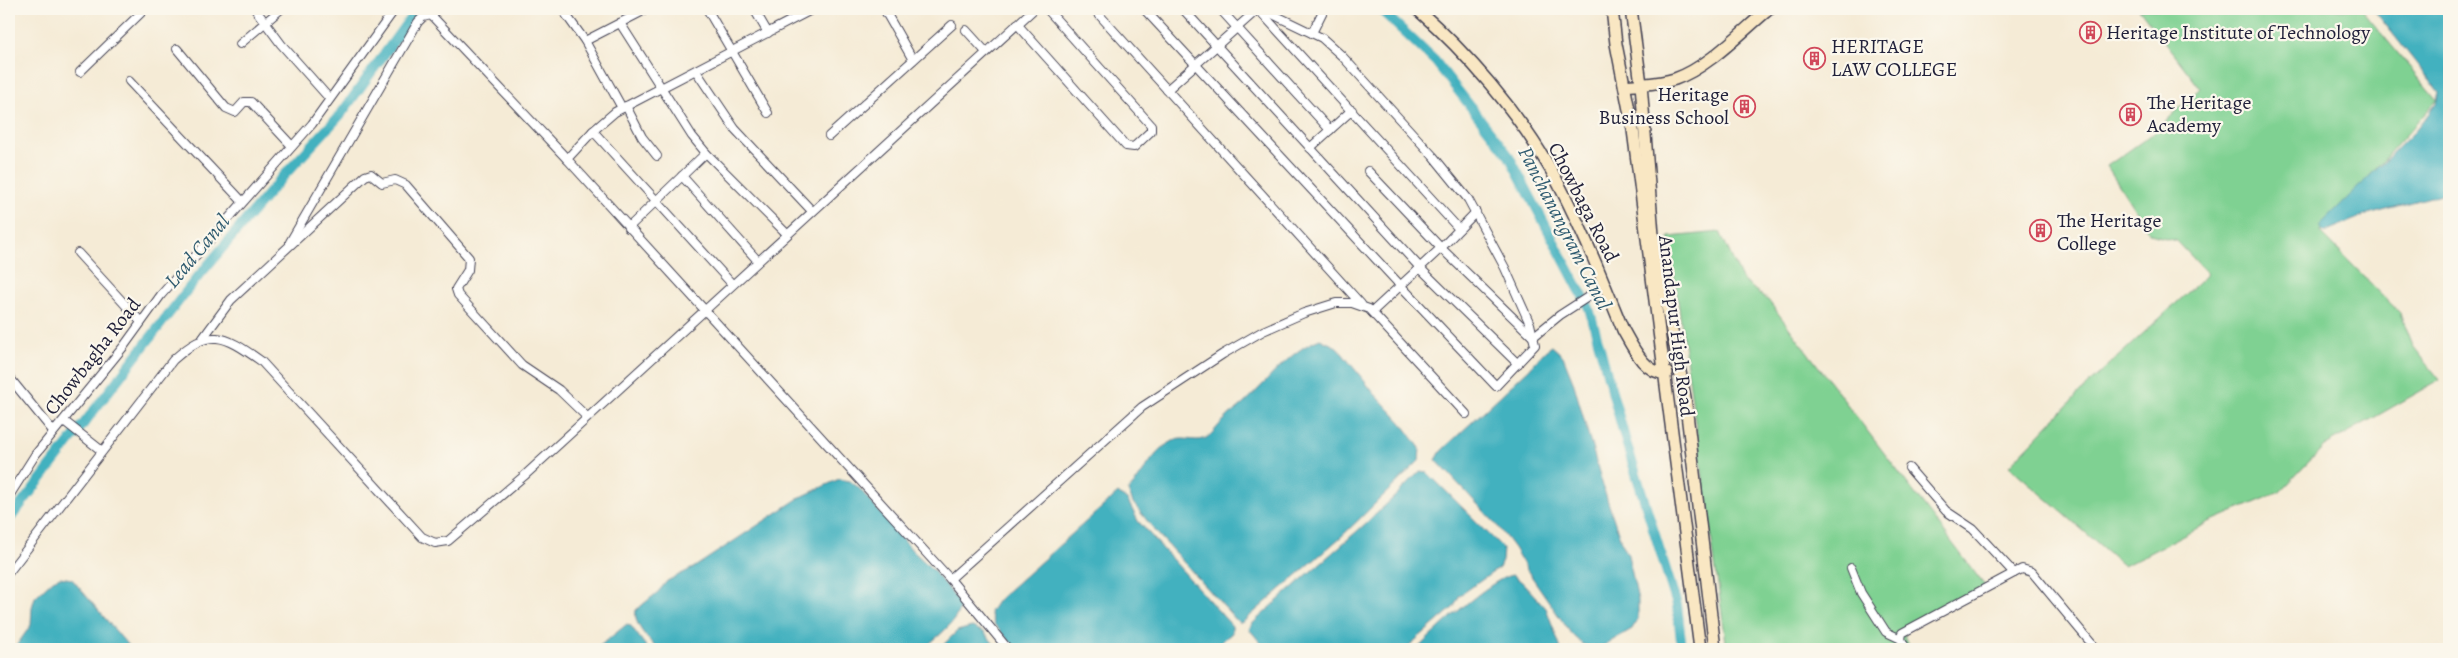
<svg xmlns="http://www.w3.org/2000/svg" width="2458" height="658" font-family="Alegreya,serif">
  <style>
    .green { fill: #7fd192; stroke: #507a66 }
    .water { fill: #43b1bf; stroke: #326a7d }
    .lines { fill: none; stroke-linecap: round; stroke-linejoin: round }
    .canal { stroke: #43b1bf; stroke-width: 10 }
    .street-casing { stroke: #424052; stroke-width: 10 }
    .secondary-casing { stroke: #424052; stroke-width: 14 }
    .street { stroke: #fff; stroke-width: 8 }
    .secondary { stroke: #f9e7c3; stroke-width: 11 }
    .labels { text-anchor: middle; stroke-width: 4.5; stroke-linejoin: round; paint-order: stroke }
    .poi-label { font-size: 20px; fill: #22223b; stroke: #fbf7ec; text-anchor: start }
    .street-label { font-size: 20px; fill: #22223b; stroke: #fbf7ec }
    .water-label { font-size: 21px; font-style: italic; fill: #2f5b70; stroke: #fbf7ec }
  </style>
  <rect width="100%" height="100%" fill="#fbf7ec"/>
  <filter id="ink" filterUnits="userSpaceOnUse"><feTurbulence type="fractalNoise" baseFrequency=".02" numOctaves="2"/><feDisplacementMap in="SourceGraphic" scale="10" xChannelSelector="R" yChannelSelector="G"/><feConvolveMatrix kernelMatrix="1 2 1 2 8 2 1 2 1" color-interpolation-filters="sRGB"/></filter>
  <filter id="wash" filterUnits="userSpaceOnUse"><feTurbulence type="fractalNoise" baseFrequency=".0096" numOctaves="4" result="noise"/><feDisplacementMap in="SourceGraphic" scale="20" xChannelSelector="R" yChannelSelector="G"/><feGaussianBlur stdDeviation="1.12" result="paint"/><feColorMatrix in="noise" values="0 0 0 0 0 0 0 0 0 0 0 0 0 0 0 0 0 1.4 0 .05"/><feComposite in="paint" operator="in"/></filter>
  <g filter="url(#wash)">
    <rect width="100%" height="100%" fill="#f5ebd6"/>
    <g class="green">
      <path d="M2139 9H2361L2437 100 2320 232 2400 313 2413 346 2440 380 2324 446 2280 492 2209 522 2124 566 2009 466 2086 386 2208 274 2177 241 2150 234 2107 166 2154 133 2200 88Z"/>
      <path d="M1720 232 1743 281 1768 300 1985 586 1903 631 1911 649H1727L1669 237Z"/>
    </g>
    <g class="water">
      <path d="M2373 9H2449V192L2368 214 2324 232 2319 226 2416 130 2436 104 2439 92Z"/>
      <path d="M1320 339 1337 347 1374 393 1401 422 1420 448 1419 461 1342 536 1243 622 1239 623 1157 533 1133 503 1128 491C1144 475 1152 451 1173 441 1184 435 1199 445 1209 436 1215 431 1219 424 1225 419 1230 413 1237 410 1242 405 1268 382 1287 352 1320 339Z"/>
      <path d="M1552 346 1563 356 1573 381 1605 493 1621 541 1628 555 1638 600V619L1632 629 1601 647 1593 648 1582 644 1572 635 1527 570 1514 548 1496 524 1436 460 1441 451 1529 369 1545 351Z"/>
      <path d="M1420 471 1427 472 1503 548 1502 561 1499 568 1459 596 1454 607 1405 649H1266L1249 629 1252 624C1307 572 1368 526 1420 471Z"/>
      <path d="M839 479 850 481 859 488 912 550 933 570 961 605C956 624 938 636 923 649H657C648 638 633 625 636 610L658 592 667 581 693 568 799 498Z"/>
      <path d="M1118 493 1128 501 1138 521 1232 626V633L1213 649H1016L994 624 990 612 998 600Z"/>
      <path d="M1512 575 1522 582 1546 608 1561 649H1417C1436 631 1488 580 1512 575Z"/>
      <path d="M60 577 72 579 131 649H14L31 625 32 607 35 597 53 580Z"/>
      <path d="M627 624 631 626 648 649H596Z"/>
      <path d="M972 627 984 632 998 649H939L957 631Z"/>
    </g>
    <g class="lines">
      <g class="canal">
        <path d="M1380 9 1435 61 1509 156 1589 308 1626 442 1677 605 1682 649"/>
        <path d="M9 520 192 284 278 182 341 114 417 9"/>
      </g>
    </g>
  </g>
  <g filter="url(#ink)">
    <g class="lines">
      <defs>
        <g id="street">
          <path d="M255 9 281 44 329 98"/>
          <path d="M562 9 585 41 622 108"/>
          <path d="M707 9 768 113"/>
          <path d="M754 9 768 33"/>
          <path d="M813 9 615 112 593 131 567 159 950 579 1008 649"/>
          <path d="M884 9 913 60"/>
          <path d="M1094 9 1361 304"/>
          <path d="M1144 9 1400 285 1496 386 1535 345 1530 324 1505 268 1468 199 1433 156 1342 56 1322 38 1262 9"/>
          <path d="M1183 9 1424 272 1518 364"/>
          <path d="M1220 9 1330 130"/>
          <path d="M1258 9 1459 229"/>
          <path d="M620 23 692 136 706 153 787 234"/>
          <path d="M1017 24 1126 146 1134 147 1151 131V125L1047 9"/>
          <path d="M966 30 986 52"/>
          <path d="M1312 33 1324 9"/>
          <path d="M585 41 647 9"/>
          <path d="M240 44 281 9"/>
          <path d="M177 49 226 108 235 112 244 102H251L292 146"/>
          <path d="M696 71 735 129 812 211"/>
          <path d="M80 72 145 9"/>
          <path d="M129 81 242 201"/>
          <path d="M1167 90 1258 9"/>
          <path d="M626 106 642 137 657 156"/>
          <path d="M593 131 732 284"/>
          <path d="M829 136 952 25"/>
          <path d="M1310 148 1352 110"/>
          <path d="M1368 171 1441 248 1533 337 1560 315 1605 286"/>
          <path d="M682 176 758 261"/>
          <path d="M628 228 706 153"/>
          <path d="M290 242 418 22 423 17 431 15 567 159"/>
          <path d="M78 253 141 322"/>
          <path d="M1372 312 1441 248 1476 212"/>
          <path d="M203 338 231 300 365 176 371 174 382 183 395 180 406 185 469 258 468 270 456 289 458 295 522 365 559 390 587 417"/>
          <path d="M9 377 53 431"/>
          <path d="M64 421 102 451"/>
          <path d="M1909 468 1946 511 1973 529 2014 573 2022 569 2032 572 2096 649"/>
          <path d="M9 496 35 455 124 346 161 295 312 124 395 9"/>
          <path d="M1851 568 1861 593 1886 632 1901 639"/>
          <path d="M9 572 173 360C210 327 223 334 261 361L422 537 435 543 448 541 524 476 1034 9"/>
          <path d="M950 579 1142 407 1223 354 1263 331 1304 313 1336 303H1352L1369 309 1466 414"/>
          <path d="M1906 649 1901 639 1902 633 2014 573"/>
        </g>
        <g id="secondary">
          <path d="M1417 9C1468 54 1517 111 1551 170 1579 220 1601 276 1623 330 1632 346 1645 375 1667 373"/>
          <path d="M1612 9 1616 44 1633 130 1700 649"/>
          <path d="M1631 9 1641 84 1653 235 1685 397 1715 649"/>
          <path d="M1625 86C1641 84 1660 84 1675 79 1709 67 1741 32 1769 9"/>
        </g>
      </defs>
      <use href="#street" class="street-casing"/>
      <use href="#secondary" class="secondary-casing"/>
      <use href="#street" class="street"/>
      <use href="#secondary" class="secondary"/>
    </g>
  </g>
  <defs>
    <symbol id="building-ring" viewBox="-11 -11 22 22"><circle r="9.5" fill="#fbf7ec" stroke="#d1495b" stroke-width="1.5"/><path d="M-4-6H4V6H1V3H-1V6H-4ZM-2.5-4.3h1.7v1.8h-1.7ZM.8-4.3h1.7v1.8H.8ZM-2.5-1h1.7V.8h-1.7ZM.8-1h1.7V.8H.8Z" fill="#d1495b"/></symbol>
  </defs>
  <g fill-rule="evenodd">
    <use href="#building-ring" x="2078" y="20" width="25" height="25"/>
    <use href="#building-ring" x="1802" y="46" width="25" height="25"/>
    <use href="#building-ring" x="1732" y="94" width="25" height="25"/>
    <use href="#building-ring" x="2118" y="102" width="25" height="25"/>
    <use href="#building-ring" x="2028" y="218" width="25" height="25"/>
  </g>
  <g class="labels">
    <g class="poi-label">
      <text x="2106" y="39">Heritage Institute of Technology</text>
      <text x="1831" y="53">HERITAGE<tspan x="1831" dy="23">LAW COLLEGE</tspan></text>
      <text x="1729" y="101" text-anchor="end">Heritage<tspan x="1729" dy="23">Business School</tspan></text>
      <text x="2147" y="109">The Heritage<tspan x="2147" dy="23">Academy</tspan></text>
      <text x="2057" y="227">The Heritage<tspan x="2057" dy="23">College</tspan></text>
    </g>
    <g class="street-label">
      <text transform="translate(1584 202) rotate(63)" y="7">Chowbaga Road</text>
      <text transform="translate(1677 326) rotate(83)" y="7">Anandapur High Road</text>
      <text transform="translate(92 356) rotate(-52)" y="7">Chowbagha Road</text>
    </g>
    <g class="water-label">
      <text transform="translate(1565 228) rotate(63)" y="7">Panchanangram Canal</text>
      <text transform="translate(197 251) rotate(-50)" y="7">Lead Canal</text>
    </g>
  </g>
  <rect width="2458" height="658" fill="none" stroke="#fbf7ec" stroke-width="30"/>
</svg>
